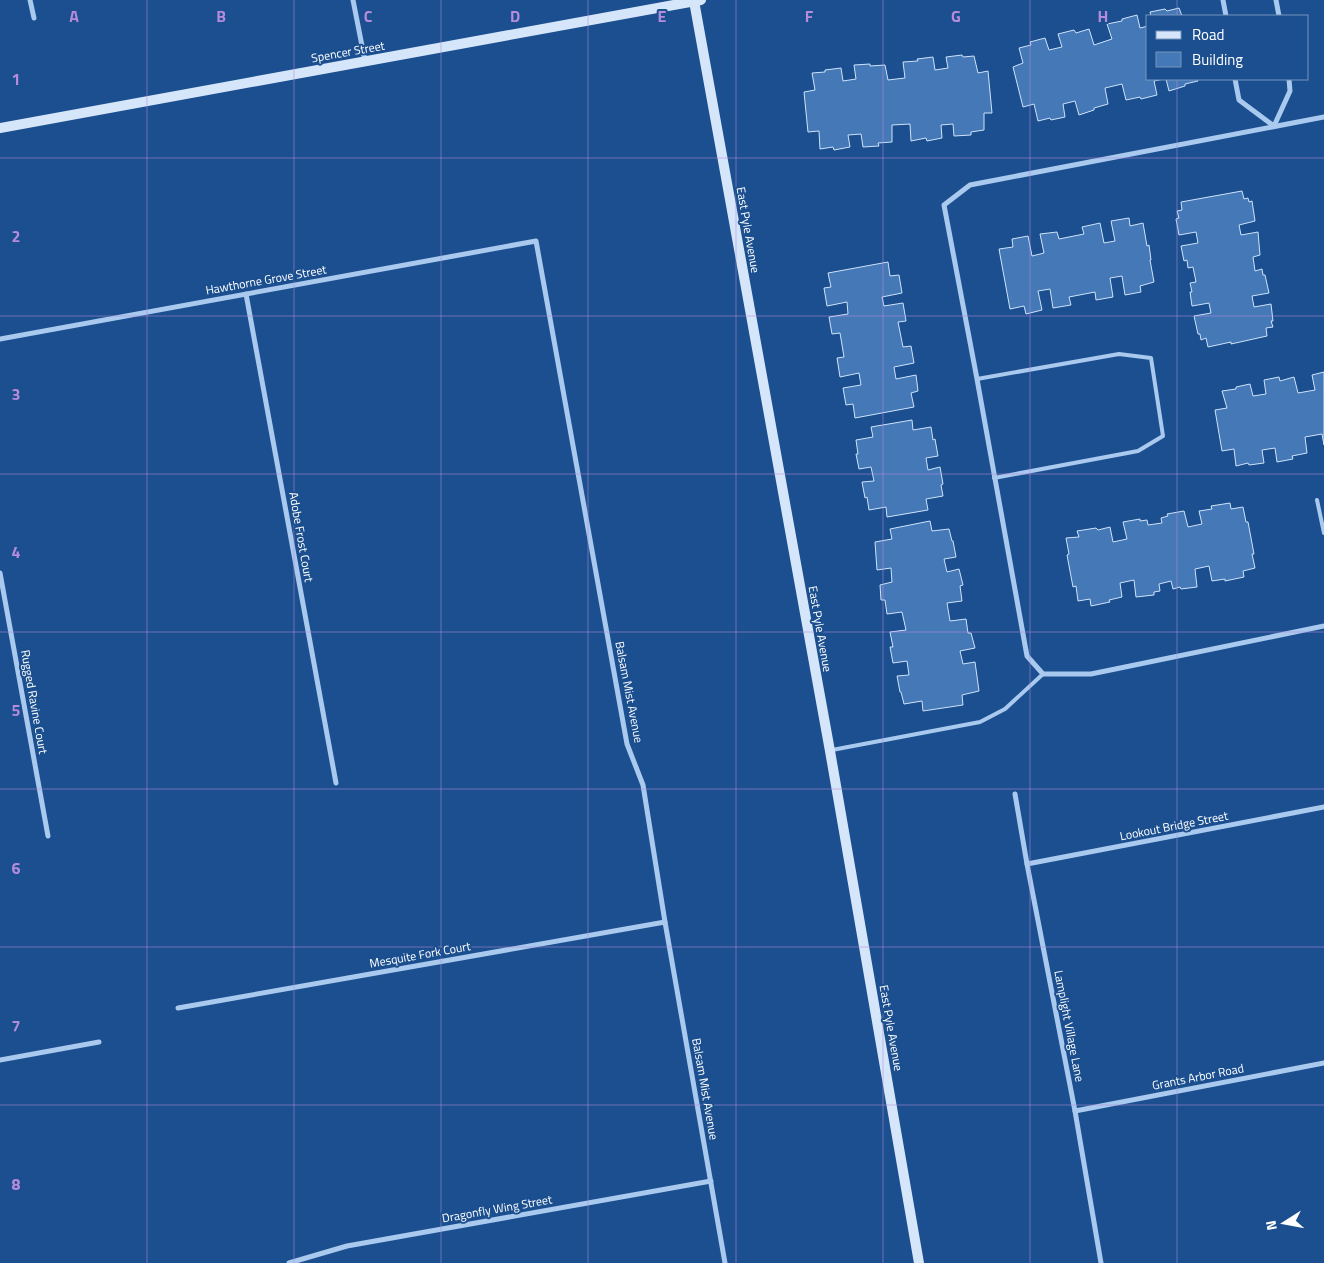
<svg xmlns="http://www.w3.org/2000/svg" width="1324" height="1263" font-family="'Titillium Web',sans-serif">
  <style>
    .building { fill: #4478b7; stroke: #cfe3fa }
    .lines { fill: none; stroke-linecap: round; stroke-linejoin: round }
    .lane { stroke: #a9c9ee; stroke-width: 4 }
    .street { stroke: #a9c9ee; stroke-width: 5 }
    .secondary { stroke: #d6e6fa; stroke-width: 10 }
    .grid { fill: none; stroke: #b68bdc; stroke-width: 1; stroke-opacity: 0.55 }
    .labels { text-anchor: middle; stroke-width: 4; stroke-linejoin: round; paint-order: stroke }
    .street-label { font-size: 12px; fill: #fff; stroke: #1b4f8f }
    .grid-label { font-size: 16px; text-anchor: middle; font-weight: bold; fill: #b68bdc; stroke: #1b4f8f; stroke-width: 4; stroke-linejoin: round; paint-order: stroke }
  </style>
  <rect width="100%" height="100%" fill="#1b4f8f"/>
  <g class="building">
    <path d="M1179 8 1182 16H1151L1150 12 1165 9 1167 11Z"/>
    <path d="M1137 15 1140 28 1148 26V79H1164L1154 81 1157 95 1141 99 1140 97 1126 100 1122 84 1105 88 1108 104 1094 108V110L1079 115 1075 101 1063 104 1065 117 1051 120 1050 118 1038 121 1034 104 1023 107 1013 67 1023 63 1019 48 1031 45 1030 42 1045 38 1049 50 1062 47 1058 34 1074 30 1076 33 1089 29 1094 45 1112 39 1107 24 1122 21V19Z"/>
    <path d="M962 55 963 57 974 56 978 73 988 71 992 113H984V130L971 132V135L954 136 953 124 941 125 942 138 927 141 926 138 911 141 910 124 892 125V142L878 143 879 146 863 147 861 134 848 135 850 147 834 150 833 147 820 149 819 131 808 132 804 92 815 90 812 73 825 72V70L841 68 843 81 856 79 854 65 870 64V66L885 65 888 80 905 78 903 62 918 61 917 59 933 57 935 70 948 68 946 57Z"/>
    <path d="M1166 79H1197L1198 81 1185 84V86L1169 91Z"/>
    <path d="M1242 191 1244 199 1248 198 1249 202 1252 201 1255 221 1239 225 1241 235 1258 232 1260 255 1253 257 1255 271 1262 269 1263 275H1265L1269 293 1252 296 1254 307 1271 304 1273 321H1271L1273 327 1266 328 1267 336 1231 344V342L1208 347 1206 338 1201 340 1200 334H1198L1194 316 1211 313 1209 303 1192 306 1190 292H1192L1190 283 1196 282 1193 267 1188 268 1187 260 1184 261 1181 246 1198 243 1196 232 1179 235 1176 219 1179 218 1177 211 1182 210 1181 202Z"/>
    <path d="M1129 218 1130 226 1143 223 1147 246 1149 245 1151 260H1150L1154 282 1140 286 1141 292 1125 295 1122 276 1110 278 1113 297 1096 300 1095 292 1069 297 1071 305 1053 308 1050 289 1038 291 1042 310 1026 314 1024 306 1010 309 999 249 1013 247 1012 239 1028 236 1032 256 1044 253 1040 234 1057 232 1059 239 1084 234 1082 227 1100 223 1104 243 1115 241 1111 221Z"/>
    <path d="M888 262 890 276 899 275 902 293 882 297 884 306 903 303 906 321 898 322 903 347 911 346 914 363 894 367 896 379 916 375 918 391 911 393 914 407 855 418 853 404 846 405 843 388 861 385 859 373 840 377 837 358 844 357 840 333 832 334 829 317 848 314 847 302 827 306 824 288 831 287 828 273Z"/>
    <path d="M1324 372V445L1322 434 1305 437 1307 453 1292 456 1293 459 1277 462 1275 448 1262 450 1264 463 1249 465 1248 463 1236 466 1234 449 1222 451 1215 410 1227 408 1222 391 1236 389V387L1250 384 1253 396 1266 394 1264 380 1279 377 1280 381 1294 377 1298 393 1315 390 1312 375Z"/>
    <path d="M912 420 913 430 931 427 933 440 935 439 938 456 926 458 928 470 940 467 943 484 941 485 943 496 926 499 928 510 887 517 886 507 869 510 867 497 865 498 862 482 874 481 871 467 859 469 856 454H858L856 440 873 437 871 427Z"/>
    <path d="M1230 503 1231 509 1243 507 1246 522H1248L1254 554H1252L1255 568 1243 571 1244 577 1225 581V579L1212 581 1209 566 1195 569 1197 587 1181 589 1180 587 1173 589 1171 581 1159 584 1160 591 1154 592V595L1136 597 1134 580 1120 583 1122 597 1109 600 1110 602 1091 606 1090 599 1078 601 1076 586 1073 587 1067 555 1069 554 1066 538 1079 537 1077 531 1096 528 1098 530 1110 527 1113 542 1127 539 1123 522 1140 519V521L1147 520 1148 525 1162 523 1161 518 1168 516 1167 514 1184 511 1188 527 1202 524 1199 511 1212 509 1211 506Z"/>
    <path d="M930 521 932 531 949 529 952 541H953L956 557 944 559 947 572 959 569 963 585 960 586 962 601 947 603 950 621 966 619 968 633H971L975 648 960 651 963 664 975 662 979 691 962 695 963 705 923 711 922 701 904 704 901 692H900L897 676 909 675 907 661 893 663 890 647H893L890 632 906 630 902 612 887 614 885 600H881L880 585 892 582 891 568 877 570 875 542 892 539 890 529Z"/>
  </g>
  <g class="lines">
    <g class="lane">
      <path d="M977 379 1119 354 1151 358 1163 436 1138 451 994 478"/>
      <path d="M1317 500 1324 533"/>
      <path d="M832 750 980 722 1005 709 1043 674"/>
    </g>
    <g class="street">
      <path d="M30 0 34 18"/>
      <path d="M353 0 365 61"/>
      <path d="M1223 0 1226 16"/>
      <path d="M1276 0 1279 16"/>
      <path d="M1235 79 1239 100 1274 126"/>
      <path d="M1324 117 970 185 944 205 977 379 1027 656 1043 674H1091L1324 626"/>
      <path d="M1274 126 1290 91 1289 79"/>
      <path d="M246 294 336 783"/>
      <path d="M0 339 536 241 627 744 643 785 665 922 725 1263"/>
      <path d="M0 573 48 836"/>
      <path d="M1015 794 1027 864 1075 1111 1101 1263"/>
      <path d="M1027 864 1324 807"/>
      <path d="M178 1008 665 922"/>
      <path d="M0 1060 99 1042"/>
      <path d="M1075 1111 1324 1063"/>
      <path d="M289 1263 347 1246 711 1181"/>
    </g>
    <g class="secondary">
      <path d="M694 1 830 751 919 1263"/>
      <path d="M0 128 701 0"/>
    </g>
  </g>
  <path class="grid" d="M147 0V1263M294 0V1263M441 0V1263M588 0V1263M736 0V1263M883 0V1263M1030 0V1263M1177 0V16M1177 79V1263M0 158H1324M0 316H1324M0 474H1324M0 632H1324M0 789H1324M0 947H1324M0 1105H1324"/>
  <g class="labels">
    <g class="street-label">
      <text transform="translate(348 52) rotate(-10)" y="4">Spencer Street</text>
      <text transform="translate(748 230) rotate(80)" y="4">East Pyle Avenue</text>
      <text transform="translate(266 280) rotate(-10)" y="4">Hawthorne Grove Street</text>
      <text transform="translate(301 537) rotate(80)" y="4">Adobe Frost Court</text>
      <text transform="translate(820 629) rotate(80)" y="4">East Pyle Avenue</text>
      <text transform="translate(629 692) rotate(79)" y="4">Balsam Mist Avenue</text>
      <text transform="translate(34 702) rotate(80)" y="4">Rugged Ravine Court</text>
      <text transform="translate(1174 826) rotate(-11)" y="4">Lookout Bridge Street</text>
      <text transform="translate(420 955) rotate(-10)" y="4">Mesquite Fork Court</text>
      <text transform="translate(1069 1026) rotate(79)" y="4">Lamplight Village Lane</text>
      <text transform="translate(891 1028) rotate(80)" y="4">East Pyle Avenue</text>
      <text transform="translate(1198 1077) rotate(-11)" y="4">Grants Arbor Road</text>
      <text transform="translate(705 1089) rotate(80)" y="4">Balsam Mist Avenue</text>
      <text transform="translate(497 1209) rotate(-10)" y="4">Dragonfly Wing Street</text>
    </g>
  </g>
  <g class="grid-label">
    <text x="74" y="22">A</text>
    <text x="221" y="22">B</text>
    <text x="368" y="22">C</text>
    <text x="515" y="22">D</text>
    <text x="662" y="22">E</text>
    <text x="809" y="22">F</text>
    <text x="956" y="22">G</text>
    <text x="1103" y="22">H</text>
    <text x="16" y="85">1</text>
    <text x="16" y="242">2</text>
    <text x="16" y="400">3</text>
    <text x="16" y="558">4</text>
    <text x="16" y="716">5</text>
    <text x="16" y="874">6</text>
    <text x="16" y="1032">7</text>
    <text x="16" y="1190">8</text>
  </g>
  <rect x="1146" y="15" width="162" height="65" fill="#1b4f8f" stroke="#7695bc"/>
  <rect x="1156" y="31" width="25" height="8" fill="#d6e6fa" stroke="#7695bc"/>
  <text x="1192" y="40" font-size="15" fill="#ffffff">Road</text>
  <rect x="1156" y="52" width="25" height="15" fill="#4478b7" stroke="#7695bc"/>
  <text x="1192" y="65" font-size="15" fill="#ffffff">Building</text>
  <g transform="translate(1284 1223) rotate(259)" stroke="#1b4f8f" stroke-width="4" paint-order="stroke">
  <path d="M0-4L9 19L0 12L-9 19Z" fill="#ffffff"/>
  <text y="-8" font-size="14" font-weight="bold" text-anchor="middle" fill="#ffffff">N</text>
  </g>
</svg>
